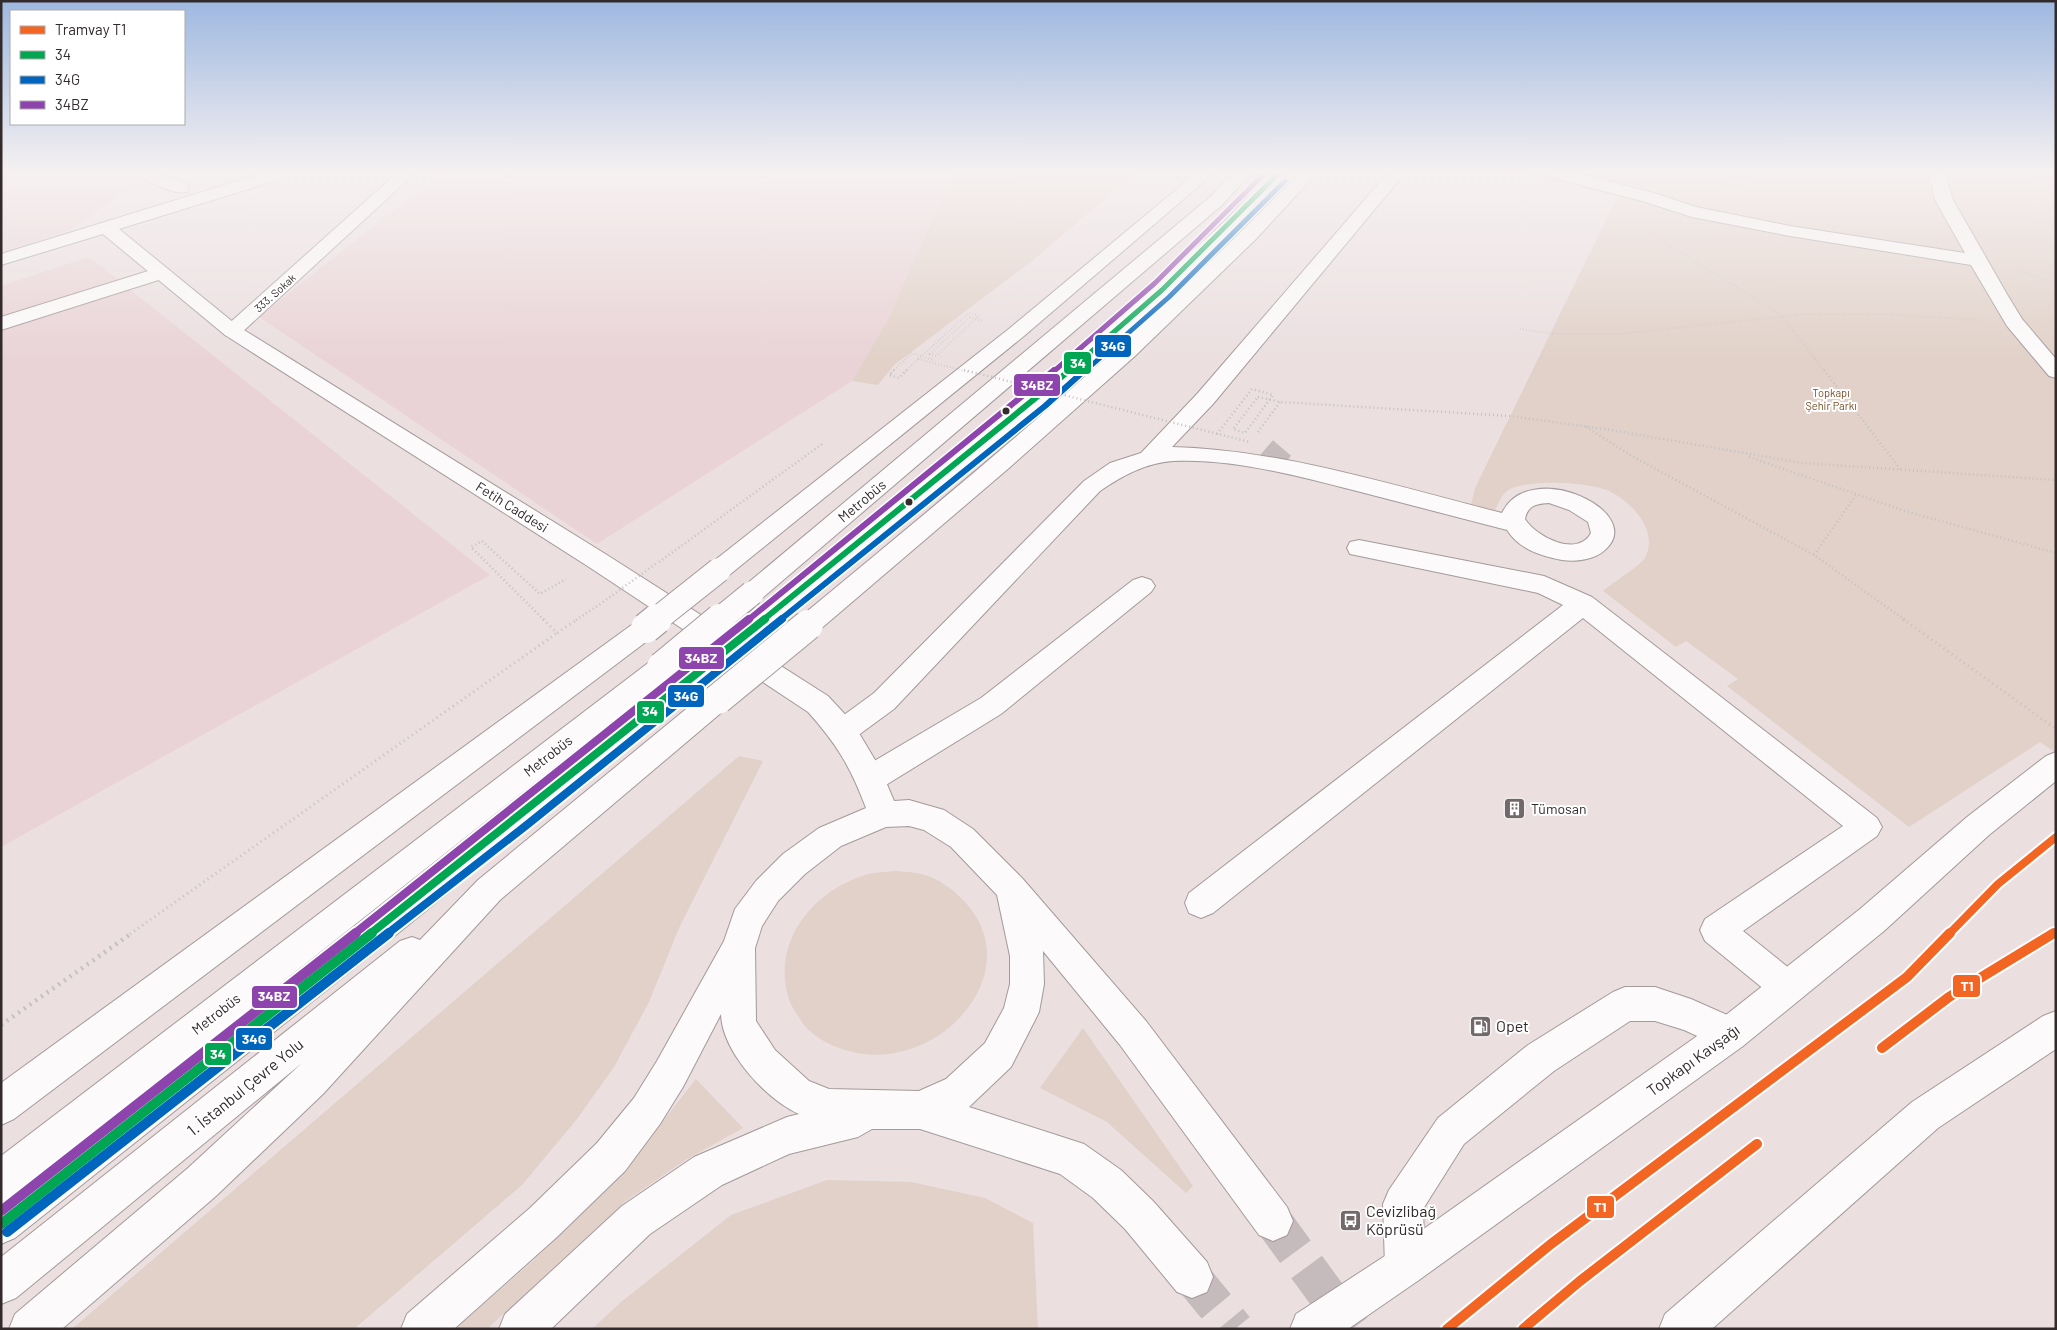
<svg xmlns="http://www.w3.org/2000/svg" width="2057" height="1330" font-family="Barlow,sans-serif">
  <style>
    .built { fill: #e9d3d6 }
    .green { fill: #e1d1c8 }
    .lines { fill: none; stroke-linecap: round; stroke-linejoin: round }
    .minor-tunnel { stroke: #c6bbbc; stroke-width: 24; stroke-dasharray: 24 12; stroke-linecap: butt }
    .major-tunnel { stroke: #c6bbbc; stroke-width: 38; stroke-dasharray: 38 19; stroke-linecap: butt }
    .minor-casing { stroke: #a39a9b; stroke-width: 2 }
    .major-casing { stroke: #a39a9b; stroke-width: 2 }
    .highway-casing { stroke: #a39a9b; stroke-width: 2 }
    .path-far3 { stroke: #c5c1c2; stroke-width: 2; stroke-dasharray: 0.5 2.5; stroke-linecap: butt }
    .path-far2 { stroke: #c5c1c2; stroke-width: 2.5; stroke-dasharray: 1 3; stroke-linecap: butt }
    .path-far1 { stroke: #c5c1c2; stroke-width: 3; stroke-dasharray: 1 4; stroke-linecap: butt }
    .path { stroke: #c5c1c2; stroke-width: 4.5; stroke-dasharray: 2 5; stroke-linecap: butt }
    .minor { fill: #fcfafa; fill-rule: evenodd }
    .major { fill: #fcfafa; fill-rule: evenodd }
    .highway { fill: #fcfafa; fill-rule: evenodd }
    .minor-bridge-far1-casing { stroke: #a39a9b; stroke-width: 26; stroke-linecap: butt }
    .minor-bridge-casing { stroke: #a39a9b; stroke-width: 32; stroke-linecap: butt }
    .highway-bridge-far1-casing { stroke: #a39a9b; stroke-width: 26; stroke-linecap: butt }
    .highway-bridge-casing { stroke: #a39a9b; stroke-width: 32; stroke-linecap: butt }
    .path-bridge-far1 { stroke: #c5c1c2; stroke-width: 2; stroke-dasharray: 0.5 2.5; stroke-linecap: butt }
    .path-bridge { stroke: #c5c1c2; stroke-width: 2.5; stroke-dasharray: 1 3; stroke-linecap: butt }
    .minor-bridge-far1 { stroke: #fcfafa; stroke-width: 24 }
    .minor-bridge { stroke: #fcfafa; stroke-width: 30 }
    .highway-bridge-far1 { stroke: #fcfafa; stroke-width: 24 }
    .highway-bridge { stroke: #fcfafa; stroke-width: 30 }
    .bus-1-far3-casing { stroke: #fff; stroke-width: 8 }
    .bus-1-far2-casing { stroke: #fff; stroke-width: 9 }
    .bus-1-far1-casing { stroke: #fff; stroke-width: 12 }
    .bus-1-casing { stroke: #fff; stroke-width: 14 }
    .bus-2-far3-casing { stroke: #fff; stroke-width: 8 }
    .bus-2-far2-casing { stroke: #fff; stroke-width: 9 }
    .bus-2-far1-casing { stroke: #fff; stroke-width: 12 }
    .bus-2-casing { stroke: #fff; stroke-width: 14 }
    .bus-3-far3-casing { stroke: #fff; stroke-width: 8 }
    .bus-3-far2-casing { stroke: #fff; stroke-width: 9 }
    .bus-3-far1-casing { stroke: #fff; stroke-width: 12 }
    .bus-3-casing { stroke: #fff; stroke-width: 14 }
    .bus-1-far3 { stroke: #00a651; stroke-width: 5 }
    .bus-1-far2 { stroke: #00a651; stroke-width: 6 }
    .bus-1-far1 { stroke: #00a651; stroke-width: 8 }
    .bus-1 { stroke: #00a651; stroke-width: 10 }
    .bus-2-far3 { stroke: #0065bd; stroke-width: 5 }
    .bus-2-far2 { stroke: #0065bd; stroke-width: 6 }
    .bus-2-far1 { stroke: #0065bd; stroke-width: 8 }
    .bus-2 { stroke: #0065bd; stroke-width: 10 }
    .bus-3-far3 { stroke: #8e44ad; stroke-width: 5 }
    .bus-3-far2 { stroke: #8e44ad; stroke-width: 6 }
    .bus-3-far1 { stroke: #8e44ad; stroke-width: 8 }
    .bus-3 { stroke: #8e44ad; stroke-width: 10 }
    .tram-1-far1-casing { stroke: #fff; stroke-width: 12 }
    .tram-1-casing { stroke: #fff; stroke-width: 14 }
    .tram-1-far1 { stroke: #f26522; stroke-width: 8 }
    .tram-1 { stroke: #f26522; stroke-width: 10 }
    .bus-dot { fill: #322a2b; stroke: #fff; stroke-width: 2 }
    .labels { text-anchor: middle; stroke-width: 4; stroke-linejoin: round; paint-order: stroke }
    .far-street-label { font-size: 11px; fill: #322a2b; stroke: #fff }
    .far-park-label { font-size: 11px; fill: #774d25; stroke: #fff }
    .street-label { font-size: 14px; fill: #322a2b; stroke: #fff }
    .poi-label { font-size: 14px; fill: #322a2b; stroke: #fff; text-anchor: start }
    .near-poi-label { font-size: 16px; fill: #322a2b; stroke: #fff; text-anchor: start }
    .near-street-label { font-size: 16px; fill: #322a2b; stroke: #fff }
    .line-badge { stroke: #fff; stroke-width: 2 }
    .badge-label { font-size: 14px; text-anchor: middle; font-weight: bold; fill: #fff }
  </style>
  <rect width="100%" height="100%" fill="#ebdfe0"/>
  <g class="built">
    <path d="M1 174H190L119 195 69 231 1 252Z"/>
    <path d="M444 174H953L888 319 852 381 597 544 259 317 371 228Z"/>
    <path d="M89 257 490 575 1 847V286Z"/>
  </g>
  <g class="green">
    <path d="M953 174H1134L1032 261 894 365 878 385 852 381 888 319Z"/>
    <path d="M1517 174H2056V753L2040 742 1909 827 1727 686 1738 679 1686 641 1676 647 1603 591C1612 583 1640 566 1645 558 1659 531 1633 503 1609 491 1590 482 1525 478 1507 491 1502 494 1498 504 1495 510L1471 505 1475 488 1618 195Z"/>
    <path d="M739 756 763 761 679 928 649 1002 614 1067 577 1119 522 1185 354 1329H72Z"/>
    <path d="M895 871C905 872 916 872 925 875 938 879 951 888 960 897 1035 968 939 1076 849 1051 833 1047 812 1037 802 1022 798 1015 791 1007 789 999 771 944 811 893 862 876 872 872 885 872 895 871Z"/>
    <path d="M1083 1028 1193 1186 1186 1193 1107 1122 1040 1088Z"/>
    <path d="M696 1079 743 1128 687 1159 627 1200 487 1329H455L533 1261 619 1177Z"/>
    <path d="M827 1180 911 1182 985 1198 1033 1223 1038 1329H592L621 1302 731 1215Z"/>
  </g>
  <g class="lines">
    <path class="minor-tunnel" d="M1269 463 1282 448"/>
    <g class="major-tunnel">
      <path d="M1273 1221 1352 1329"/>
      <path d="M1192 1277 1235 1329"/>
    </g>
    <defs>
      <g id="minor">
        <path d="M139 174H162L187 184 189 188 187 192C173 195 154 183 141 178Z"/>
        <path d="M396 174H414L239 335 232 337 225 335 222 331 225 327Z"/>
        <path d="M1232 174H1250L1222 205 761 599 752 602 743 599 739 593 743 587 1210 197Z"/>
        <path d="M1269 174H1286L1238 228 1129 331 788 614 779 616 770 614 766 607 770 600 1115 323 1226 220Z"/>
        <path d="M1387 174H1404L1213 404 1172 447C1284 450 1394 486 1502 513 1529 456 1648 512 1605 550 1594 560 1576 562 1562 560 1540 556 1519 549 1507 530 1454 516 1402 503 1349 489 1294 475 1230 458 1173 461 1145 463 1122 476 1100 491L894 709 853 739 843 742 833 739 829 731 833 723 874 693 1084 481 1110 463 1141 453 1197 394ZM1549 503 1569 510 1588 522 1591 533C1578 558 1536 537 1525 519 1528 505 1536 504 1549 503Z"/>
        <path d="M1552 174H1580L1654 193 1696 207 1790 226 1965 253 1935 200 1929 174H1945L1953 200 2008 296 2022 319 2056 359V378L2049 376 2007 326 1971 265 1790 236 1692 217 1642 201 1554 178Z"/>
        <path d="M161 267 168 269 170 273 168 277 1 330V317Z"/>
        <path d="M1359 540 1544 576 1592 597 1877 818 1882 827 1877 836 1743 931 1800 977 1805 988 1800 999 1788 1004 1776 999 1705 941 1700 930 1705 919 1843 826 1583 618 1213 913 1201 918 1189 913 1185 903 1189 893 1563 605 1538 593 1350 554 1347 548 1350 542Z"/>
        <path d="M1142 577 1151 580 1155 586 1151 592 1001 714 881 788 870 791 859 788 855 779 859 770 981 698 1133 580Z"/>
        <path d="M662 657 672 660 676 667 672 674 243 1013 687 669 697 666 707 669 711 676 707 683 407 926 15 1238 1 1244V1156L652 660Z"/>
        <path d="M1625 987H1655L1691 999 1743 1022 1748 1034 1743 1046 1730 1051 1684 1030 1655 1021H1630L1554 1071 1464 1144 1423 1209 1425 1266 1419 1280 1405 1286 1391 1280 1385 1266 1383 1204 1389 1190 1438 1118 1528 1045 1613 992Z"/>
      </g>
      <g id="major">
        <path d="M260 174H286L284 178 119 229 239 327 607 555 828 696 853 723 881 770 894 801 909 800 944 810 973 829 1022 878 1146 1021 1287 1207 1293 1221 1287 1235 1273 1241 1259 1235 1120 1045 1043 951 1044 984 1039 1012 1033 1024 1011 1067 969 1107 1084 1144 1121 1170 1153 1201 1207 1262 1213 1277 1207 1292 1192 1298 1177 1292 1125 1229 1093 1198 1060 1174 920 1129H872L858 1137 789 1154 722 1185 650 1234 551 1329H499L505 1314 622 1206 694 1157 787 1117 799 1114C766 1099 722 1052 721 1014L683 1087 660 1124 625 1171 558 1236 454 1329H401L407 1314 530 1208 597 1143 634 1098 657 1061 724 941 735 909 756 881 783 854 819 828 866 808C851 768 837 744 808 712L589 567 225 335 103 234 1 265V254ZM909 826 924 830 951 847 997 895 1010 956V984L1004 1008 985 1043 946 1079 919 1091 829 1089 809 1081 775 1050 756 1021 755 948 762 926 778 901 805 874 841 846 886 827Z"/>
        <path d="M2056 752V781L1989 835 1884 931 1743 1046 1419 1280 1348 1329H1290L1296 1314 1391 1252 1717 1022 1860 909 1967 817 2046 756Z"/>
        <path d="M2056 1011V1049L1938 1128 1712 1329H1659L1665 1314 1912 1102 2043 1016Z"/>
      </g>
      <g id="highway">
        <path d="M1195 174H1213L1024 336 728 576 719 579 710 576 706 570 710 564 1010 328Z"/>
        <path d="M1298 174H1316L1256 239 1135 356 1009 468 817 632 808 635 799 632 795 625 799 618C971 476 1143 335 1298 174Z"/>
        <path d="M646 618 655 621 659 628 655 635 14 1119 1 1125V1083L637 621Z"/>
        <path d="M718 688 728 691 732 699 728 707 500 900 323 1094 216 1196 62 1329H9L15 1314 188 1168 302 1063 16 1298 1 1304V1257L400 941 412 937 420 940 478 880 708 691Z"/>
      </g>
    </defs>
    <use href="#minor" class="minor-casing"/>
    <use href="#major" class="major-casing"/>
    <use href="#highway" class="highway-casing"/>
    <g class="path-far3">
      <path d="M1726 191 1753 174"/>
      <path d="M1658 229 1650 233 1781 315 1825 372"/>
      <path d="M2019 271 2056 283"/>
      <path d="M970 317 983 321"/>
      <path d="M1520 329 1554 334H1619L1805 314H1880L1979 320"/>
      <path d="M892 372 912 353 934 360"/>
      <path d="M905 372 918 359"/>
    </g>
    <g class="path-far2">
      <path d="M894 370 889 375 899 378 907 370"/>
      <path d="M1824 370 1901 470"/>
      <path d="M1258 397 1280 402 1510 416 1611 430 1802 463 2056 480"/>
      <path d="M1586 427 1632 456 1814 555 1905 620"/>
      <path d="M1258 432 1280 402"/>
      <path d="M1749 457 1905 511 2056 553"/>
      <path d="M1814 555 1856 495"/>
      <path d="M659 562 822 444"/>
      <path d="M544 620 471 547 482 541 540 594 566 579"/>
      <path d="M576 620 602 603"/>
    </g>
    <g class="path-far1">
      <path d="M543 619 557 633 578 619"/>
      <path d="M1903 619 2056 729"/>
      <path d="M130 934 557 633"/>
    </g>
    <path class="path" d="M1 1025 132 933"/>
    <use href="#minor" class="minor"/>
    <use href="#major" class="major"/>
    <use href="#highway" class="highway"/>
    <defs>
      <g id="minor-bridge-far1">
        <path d="M719 620 752 593"/>
        <path d="M763 620 779 607"/>
      </g>
      <g id="minor-bridge">
        <path d="M662 667 720 619"/>
        <path d="M697 676 765 619"/>
      </g>
      <path id="highway-bridge-far1" d="M656 620 719 570"/>
      <g id="highway-bridge">
        <path d="M646 628 657 619"/>
        <path d="M718 699 808 625"/>
      </g>
    </defs>
    <use href="#minor-bridge-far1" class="minor-bridge-far1-casing"/>
    <use href="#minor-bridge" class="minor-bridge-casing"/>
    <use href="#highway-bridge-far1" class="highway-bridge-far1-casing"/>
    <use href="#highway-bridge" class="highway-bridge-casing"/>
    <g class="path-bridge-far1">
      <path d="M918 359 969 372"/>
      <path d="M918 359 969 313 979 316 936 356 930 354 970 317"/>
    </g>
    <g class="path-bridge">
      <path d="M964 370 1250 442"/>
      <path d="M1217 434 1252 389 1273 395 1245 433 1233 429 1258 397"/>
      <path d="M603 602 657 563"/>
    </g>
    <use href="#minor-bridge-far1" class="minor-bridge-far1"/>
    <use href="#minor-bridge" class="minor-bridge"/>
    <use href="#highway-bridge-far1" class="highway-bridge-far1"/>
    <use href="#highway-bridge" class="highway-bridge"/>
    <defs>
      <path id="bus-1-far3" d="M1068 372 1162 290 1278 174"/>
      <path id="bus-1-far2" d="M763 620 1070 370"/>
      <path id="bus-1-far1" d="M370 934 765 619"/>
      <path id="bus-1" d="M1 1224 372 933"/>
      <path id="bus-2-far3" d="M1084 372 1169 297 1285 181"/>
      <path id="bus-2-far2" d="M780 620 1045 406 1085 370"/>
      <path id="bus-2-far1" d="M387 934 528 824 782 619"/>
      <path id="bus-2" d="M7 1232 389 933"/>
      <path id="bus-3-far3" d="M1053 372 1155 283 1264 174"/>
      <path id="bus-3-far2" d="M748 620 1054 370"/>
      <path id="bus-3-far1" d="M354 934 749 619"/>
      <path id="bus-3" d="M1 1211 356 933"/>
    </defs>
    <use href="#bus-1-far3" class="bus-1-far3-casing"/>
    <use href="#bus-1-far2" class="bus-1-far2-casing"/>
    <use href="#bus-1-far1" class="bus-1-far1-casing"/>
    <use href="#bus-1" class="bus-1-casing"/>
    <use href="#bus-2-far3" class="bus-2-far3-casing"/>
    <use href="#bus-2-far2" class="bus-2-far2-casing"/>
    <use href="#bus-2-far1" class="bus-2-far1-casing"/>
    <use href="#bus-2" class="bus-2-casing"/>
    <use href="#bus-3-far3" class="bus-3-far3-casing"/>
    <use href="#bus-3-far2" class="bus-3-far2-casing"/>
    <use href="#bus-3-far1" class="bus-3-far1-casing"/>
    <use href="#bus-3" class="bus-3-casing"/>
    <use href="#bus-1-far3" class="bus-1-far3"/>
    <use href="#bus-1-far2" class="bus-1-far2"/>
    <use href="#bus-1-far1" class="bus-1-far1"/>
    <use href="#bus-1" class="bus-1"/>
    <use href="#bus-2-far3" class="bus-2-far3"/>
    <use href="#bus-2-far2" class="bus-2-far2"/>
    <use href="#bus-2-far1" class="bus-2-far1"/>
    <use href="#bus-2" class="bus-2"/>
    <use href="#bus-3-far3" class="bus-3-far3"/>
    <use href="#bus-3-far2" class="bus-3-far2"/>
    <use href="#bus-3-far1" class="bus-3-far1"/>
    <use href="#bus-3" class="bus-3"/>
    <defs>
      <g id="tram-1-far1">
        <path d="M1949 934 1998 884 2056 837"/>
        <path d="M2052 934 2056 932"/>
      </g>
      <g id="tram-1">
        <path d="M1882 1048 1949 997 2054 933"/>
        <path d="M1447 1329 1551 1244 1907 977 1950 933"/>
        <path d="M1523 1329 1580 1281 1757 1144"/>
      </g>
    </defs>
    <use href="#tram-1-far1" class="tram-1-far1-casing"/>
    <use href="#tram-1" class="tram-1-casing"/>
    <use href="#tram-1-far1" class="tram-1-far1"/>
    <use href="#tram-1" class="tram-1"/>
  </g>
  <linearGradient id="sky" x2="0" y2="1"><stop stop-color="#9eb8e0"/><stop offset="0.48" stop-color="#f6f1f1"/><stop offset="1" stop-color="#f6f1f1" stop-opacity="0"/></linearGradient>
  <rect width="2057" height="360" fill="url(#sky)"/>
  <defs>
    <symbol id="building-square" viewBox="-11 -11 22 22"><rect x="-9" y="-9" width="18" height="18" rx="4" fill="#73696a" stroke="#fff"/><path d="M-4-6H4V6H1V3H-1V6H-4ZM-2.5-4.3h1.7v1.8h-1.7ZM.8-4.3h1.7v1.8H.8ZM-2.5-1h1.7V.8h-1.7ZM.8-1h1.7V.8H.8Z" fill="#fff"/></symbol>
    <symbol id="fuel-square" viewBox="-11 -11 22 22"><rect x="-9" y="-9" width="18" height="18" rx="4" fill="#73696a" stroke="#fff"/><path d="M-5.5-6h7V0h2V4h1.3V-2.5L3-4.5l.8-.8L6-3V5H2.5V1h-1V6h-7ZM-4.2-4.7v3.2H.2V-4.7Z" fill="#fff"/></symbol>
    <symbol id="bus-square" viewBox="-11 -11 22 22"><rect x="-9" y="-9" width="18" height="18" rx="4" fill="#73696a" stroke="#fff"/><path d="M-5-6H5V4H4V6H2V4H-2V6H-4V4H-5ZM-3.5-4V0h7V-4ZM-3.5 1.2v1.5H-2V1.2ZM2 1.2v1.5H3.5V1.2Z" fill="#fff"/></symbol>
  </defs>
  <g fill-rule="evenodd">
    <use href="#building-square" x="1502" y="796" width="25" height="25"/>
    <use href="#fuel-square" x="1468" y="1014" width="25" height="25"/>
    <use href="#bus-square" x="1338" y="1208" width="25" height="25"/>
  </g>
  <g class="bus-dot">
    <circle cx="1006" cy="411" r="4.5"/>
    <circle cx="909" cy="502" r="4.5"/>
  </g>
  <g class="labels">
    <g class="far-street-label">
      <text transform="translate(275 293) rotate(-42)" y="4">333. Sokak</text>
    </g>
    <g class="far-park-label">
      <text x="1831" y="397">Topkapı<tspan x="1831" dy="13">Şehir Parkı</tspan></text>
    </g>
    <g class="street-label">
      <text transform="translate(862 501) rotate(-40)" y="5">Metrobüs</text>
      <text transform="translate(512 507) rotate(32)" y="5">Fetih Caddesi</text>
      <text transform="translate(548 756) rotate(-38)" y="5">Metrobüs</text>
      <text transform="translate(216 1014) rotate(-38)" y="5">Metrobüs</text>
    </g>
    <g class="poi-label">
      <text x="1531" y="814">Tümosan</text>
    </g>
    <g class="near-poi-label">
      <text x="1496" y="1032">Opet</text>
      <text x="1366" y="1217">Cevizlibağ<tspan x="1366" dy="18">Köprüsü</tspan></text>
    </g>
    <g class="near-street-label">
      <text transform="translate(1693 1060) rotate(-36)" y="6">Topkapı Kavşağı</text>
      <text transform="translate(245 1087) rotate(-39)" y="6">1. İstanbul Çevre Yolu</text>
    </g>
  </g>
  <g class="line-badge">
    <rect x="1094" y="334" width="38" height="24" rx="5" fill="#0065bd"/>
    <rect x="1063" y="351" width="29" height="24" rx="5" fill="#00a651"/>
    <rect x="1013" y="373" width="48" height="24" rx="5" fill="#8e44ad"/>
    <rect x="678" y="646" width="47" height="24" rx="5" fill="#8e44ad"/>
    <rect x="667" y="684" width="38" height="24" rx="5" fill="#0065bd"/>
    <rect x="636" y="700" width="29" height="24" rx="5" fill="#00a651"/>
    <rect x="1952" y="974" width="29" height="24" rx="5" fill="#f26522"/>
    <rect x="251" y="985" width="47" height="24" rx="5" fill="#8e44ad"/>
    <rect x="235" y="1027" width="38" height="24" rx="5" fill="#0065bd"/>
    <rect x="204" y="1042" width="28" height="24" rx="5" fill="#00a651"/>
    <rect x="1586" y="1195" width="29" height="24" rx="5" fill="#f26522"/>
  </g>
  <g class="badge-label">
    <text x="1113" y="351">34G</text>
    <text x="1078" y="368">34</text>
    <text x="1037" y="390">34BZ</text>
    <text x="701" y="663">34BZ</text>
    <text x="686" y="701">34G</text>
    <text x="650" y="716">34</text>
    <text x="1967" y="991">T1</text>
    <text x="274" y="1001">34BZ</text>
    <text x="254" y="1044">34G</text>
    <text x="218" y="1059">34</text>
    <text x="1600" y="1212">T1</text>
  </g>
  <rect width="2057" height="1330" fill="none" stroke="#322a2b" stroke-width="5"/>
  <rect x="10" y="10" width="175" height="115" fill="#ffffff" stroke="#adaaaa"/>
  <rect x="20" y="26" width="25" height="8" fill="#f26522" stroke="#adaaaa"/>
  <text x="55" y="35" font-size="15" fill="#322a2b">Tramvay T1</text>
  <rect x="20" y="51" width="25" height="8" fill="#00a651" stroke="#adaaaa"/>
  <text x="55" y="60" font-size="15" fill="#322a2b">34</text>
  <rect x="20" y="76" width="25" height="8" fill="#0065bd" stroke="#adaaaa"/>
  <text x="55" y="85" font-size="15" fill="#322a2b">34G</text>
  <rect x="20" y="101" width="25" height="8" fill="#8e44ad" stroke="#adaaaa"/>
  <text x="55" y="110" font-size="15" fill="#322a2b">34BZ</text>
</svg>
